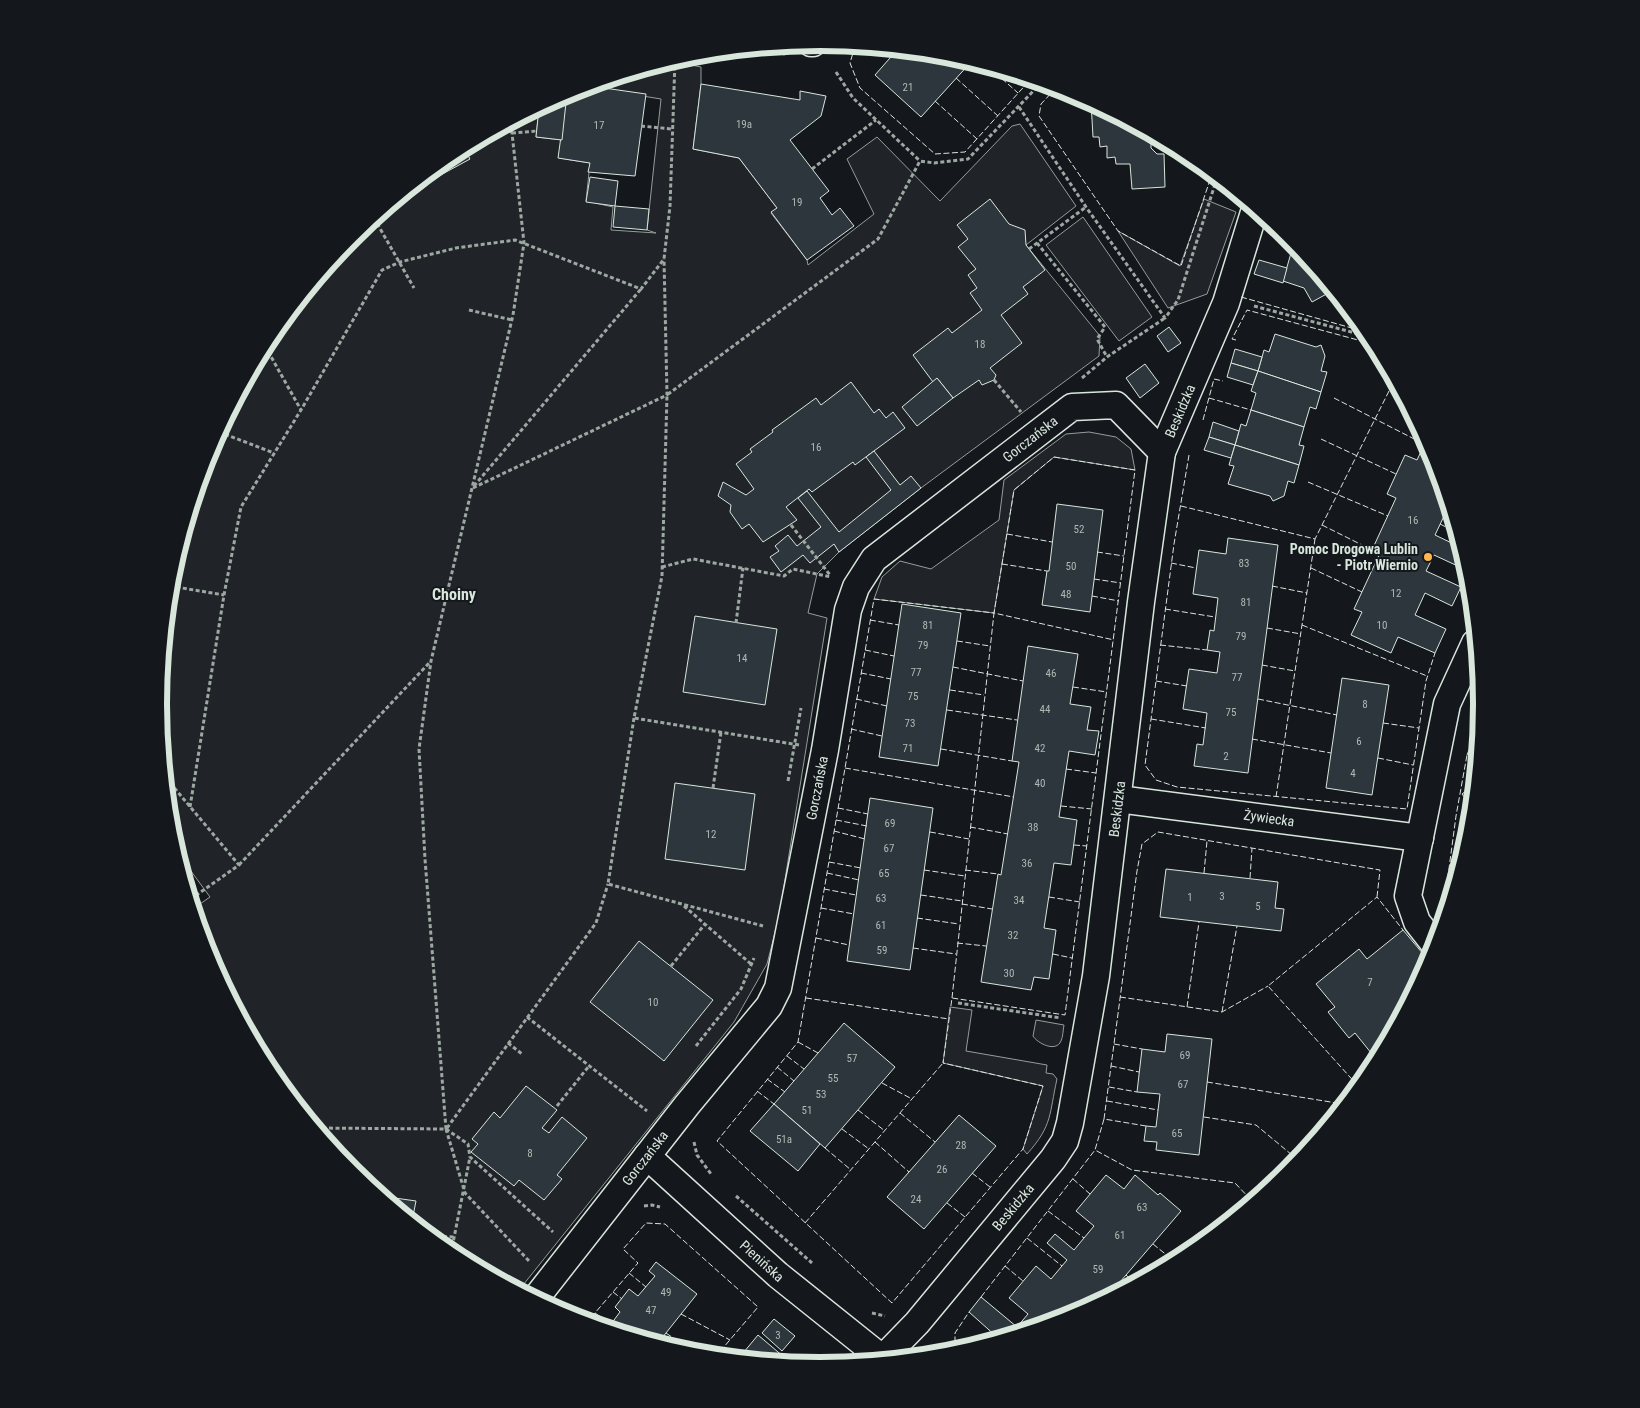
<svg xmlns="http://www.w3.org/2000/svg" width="1640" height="1408" font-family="'Roboto Condensed',sans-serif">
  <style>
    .green { fill: #202428; stroke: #939e99 }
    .building { fill: #2c363c; stroke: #d8e6dc }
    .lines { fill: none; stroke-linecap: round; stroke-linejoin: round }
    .minor-casing { stroke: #d8e6dc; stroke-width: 29 }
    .path { stroke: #9da8a2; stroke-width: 3; stroke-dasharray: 4 2.5; stroke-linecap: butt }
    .minor { stroke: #14181c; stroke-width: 26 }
    .fence { stroke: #d8e6dc; stroke-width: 1; stroke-dasharray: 6 2.5; stroke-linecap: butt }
    .poi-dot { fill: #ffb74d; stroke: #14181c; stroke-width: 2 }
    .labels { text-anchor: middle; stroke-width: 4; stroke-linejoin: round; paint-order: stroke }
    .number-label { font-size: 11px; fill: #adbab4 }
    .street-label { font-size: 14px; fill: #d8e6dc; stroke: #14181c }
    .poi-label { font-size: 14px; font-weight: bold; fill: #d8e6dc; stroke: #14181c; text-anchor: end }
    .quarter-label { font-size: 16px; font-weight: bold; fill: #d8e6dc; stroke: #14181c }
    .rim { fill: none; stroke: #d8e6dc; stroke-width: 6 }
  </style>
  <rect width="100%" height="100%" fill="#14181c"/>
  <g class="green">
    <path d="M672 61 701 67V84L693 149 739 158 777 208 771 213 807 260 808 265 874 214 847 159 877 137 940 201 1012 126 1020 124 1076 206 1026 245 1100 336 1099 356 921 488 839 552 817 574 808 613 827 618 779 917 767 964 734 1022 519 1290 452 1254 352 1172 270 1071 209 957 194 908 210 897 177 852 171 833 159 704 171 575 209 451 270 336 352 236 453 154 539 108 536 137 562 140 559 158 590 163 586 201 613 207 611 230 656 233 647 230 661 99 587 87Z"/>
    <path d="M1204 199 1236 212 1207 294 1168 308 1118 231 1180 266Z"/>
    <path d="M1083 217 1152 317 1119 341 1046 245Z"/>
    <path d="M1089 432 1116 437 1131 449 1135 470 1054 457 1014 490 994 613 874 599 882 577 900 561 931 569 999 520 1004 480 1066 434Z"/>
    <path d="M950 1007 972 1010 966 1051 1047 1065 1046 1073 1053 1074 1057 1079C1049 1114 1053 1125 1027 1154L1023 1149 1043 1086 943 1063Z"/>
    <path d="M1036 1020 1064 1025C1063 1030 1063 1037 1061 1041 1056 1053 1037 1043 1033 1036Z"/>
  </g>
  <g class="building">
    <path d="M897 50 949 55 971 62 921 117 875 75Z"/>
    <path d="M701 84 800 100V91L826 96 821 116 790 140 829 191 820 198 832 215 840 208 854 226 807 260 771 212 777 208 739 158 693 149Z"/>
    <path d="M590 86 646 94 635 176 588 172 590 163 558 158 567 93Z"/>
    <path d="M567 93 562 140 536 137 539 108Z"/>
    <path d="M1091 102 1153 136 1151 139V148L1157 154H1164L1165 187 1132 189 1130 164H1116L1115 157 1107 158V146L1100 147 1099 137H1093Z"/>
    <path d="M464 148 470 159 406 194V192L453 154Z"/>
    <path d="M590 177 618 181 615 206 586 202Z"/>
    <path d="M990 199 1009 224 1025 230 1026 245 1045 270 1023 287 1028 294 1001 315 1022 343 990 368 996 375 994 380 982 385 979 380 953 398 937 378 933 382 913 355 948 328 952 333 982 310 970 293 977 288 968 275 976 269 958 247 968 239 957 225Z"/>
    <path d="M615 206 649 209 647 230 613 227Z"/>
    <path d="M1293 246 1297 248 1332 291 1312 302 1304 288 1283 281Z"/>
    <path d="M1259 260 1287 268 1283 283 1254 274Z"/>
    <path d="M1169 327 1181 343 1168 352 1157 336Z"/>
    <path d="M1275 334 1316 347 1321 345 1325 356 1321 371 1327 372 1321 392 1258 371 1264 350 1269 352Z"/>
    <path d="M1235 349 1262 357 1258 371 1231 363Z"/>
    <path d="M1231 363 1258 371 1253 385 1227 377Z"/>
    <path d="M1145 364 1159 383 1140 398 1126 378Z"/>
    <path d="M1258 371 1321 392 1316 409 1310 407 1304 427 1251 410 1256 393 1251 391Z"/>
    <path d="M937 378 953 398 917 426 902 407Z"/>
    <path d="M851 382 874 413 879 409 886 418 893 412 905 428 855 465 853 462 812 492 809 489 786 507 797 520 763 542 749 524 742 529 730 512 731 505 718 496 723 482 746 495 754 489 736 464 752 452 750 449 773 432 772 430 816 398 821 405Z"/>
    <path d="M1251 410 1304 427 1299 445 1304 446 1299 465 1235 445 1241 424 1246 426Z"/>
    <path d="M1213 422 1239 431 1235 445 1209 437Z"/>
    <path d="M1209 437 1235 445 1231 458 1204 450Z"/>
    <path d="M1426 441 1431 451 1451 517 1445 514 1435 535 1460 547 1465 561 1462 568 1434 555 1426 571 1461 587 1452 606 1425 593 1415 615 1446 629 1435 653 1398 637 1391 653 1351 635 1362 612 1354 609 1380 553 1372 550 1396 498 1387 494 1405 455 1417 460Z"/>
    <path d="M1235 445 1299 465 1294 483 1288 481 1284 496 1273 501 1270 496 1228 484 1234 466 1229 465Z"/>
    <path d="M874 451 900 485 911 476 921 488 839 552 834 544 810 563 803 555 781 572 770 557 779 551 775 546 788 535 797 546 821 527 798 498 807 491 839 532 891 490 866 457Z"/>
    <path d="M1057 504 1103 510 1090 612 1042 605 1047 571H1049Z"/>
    <path d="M1228 538 1278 545 1248 773 1194 766 1197 744 1203 745 1207 713 1183 709 1189 669 1217 673 1220 652 1207 650 1210 630 1214 631 1218 598 1193 594 1199 550 1226 554Z"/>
    <path d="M902 604 961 613 938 766 879 757Z"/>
    <path d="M695 616 777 629 765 705 683 692Z"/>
    <path d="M1028 646 1078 654 1070 704 1091 707 1087 730 1099 731 1095 755 1069 751 1059 817 1077 820 1071 865 1054 863 1044 928 1056 930 1049 979 1034 977 1031 990 981 982 998 874 1001 875 1019 762 1012 761Z"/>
    <path d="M1342 678 1389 685 1372 795 1326 788Z"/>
    <path d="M675 783 755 794 745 870 665 859Z"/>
    <path d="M1474 785 1471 806 1462 794Z"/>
    <path d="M870 798 933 808 910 970 847 961Z"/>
    <path d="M1166 869 1278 882 1275 908 1284 909 1281 931 1160 917Z"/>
    <path d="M1403 930 1429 961 1376 1059 1355 1033 1349 1038 1328 1012 1335 1007 1316 984 1359 949 1367 959Z"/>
    <path d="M639 941 713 1000 664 1061 590 1002Z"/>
    <path d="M844 1023 895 1067 825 1148 774 1104Z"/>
    <path d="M1167 1034 1212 1039 1199 1155 1156 1150 1157 1142 1144 1141 1146 1126 1156 1127 1160 1094 1137 1092 1142 1049 1165 1052Z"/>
    <path d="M526 1086 557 1110 542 1128 549 1133 562 1117 587 1138 557 1175 562 1179 544 1200 519 1180 514 1186 471 1152 478 1144 472 1139 494 1112 500 1118Z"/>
    <path d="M774 1104 820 1144 798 1171 750 1131Z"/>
    <path d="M959 1115 996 1146 924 1229 887 1197Z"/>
    <path d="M1106 1175 1124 1189 1135 1175 1158 1195 1160 1193 1181 1211 1108 1296 1073 1315 998 1338 969 1312 981 1297 1017 1327 1028 1314 1009 1298 1036 1266 1051 1279 1067 1260 1047 1243 1055 1234 1074 1250 1094 1226 1076 1211Z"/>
    <path d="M381 1196 416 1201 412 1221Z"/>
    <path d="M656 1262 697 1294 658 1343 608 1328 620 1312 615 1307 629 1289 638 1296 655 1276 649 1271Z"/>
    <path d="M774 1319 795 1336 782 1351 762 1333Z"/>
    <path d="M758 1335 791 1363 739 1358Z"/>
  </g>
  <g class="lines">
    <defs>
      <g id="minor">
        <path d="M811 43H813"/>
        <path d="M1118 799 1420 838"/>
        <path d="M1435 945 1417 922 1408 896 1447 704 1475 643"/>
        <path d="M647 1156 778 1275 883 1359"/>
        <path d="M536 1298 687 1105 769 1006 778 988 825 750 848 610 856 587 874 559 1072 407 1116 405 1162 452"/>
        <path d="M882 1359 917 1323 1053 1159 1065 1141 1070 1123 1096 976 1141 602 1162 452 1226 303 1255 209"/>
      </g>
    </defs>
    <use href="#minor" class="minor-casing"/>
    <g class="path">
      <path d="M751 49 785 54"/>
      <path d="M836 72 853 98 920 161"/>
      <path d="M1019 107 1086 207 1165 318 1178 300 1217 178"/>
      <path d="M641 126 672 129"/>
      <path d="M512 133 537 131"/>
      <path d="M812 169 876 120"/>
      <path d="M374 218 414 288"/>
      <path d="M1037 243 1105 327 1097 339 1107 357"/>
      <path d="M1029 249 1086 207"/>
      <path d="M1254 306 1370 337"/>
      <path d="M469 310 512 320"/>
      <path d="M265 346 301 410"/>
      <path d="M1082 378 1107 357 1165 318"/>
      <path d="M994 380 1021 412"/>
      <path d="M219 432 274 453"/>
      <path d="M474 486 641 289"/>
      <path d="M473 488 667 395 664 259"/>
      <path d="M791 525 830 575"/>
      <path d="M662 567 693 559 784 576 793 569 831 577"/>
      <path d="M170 586 224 595"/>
      <path d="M736 623 743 568"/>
      <path d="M634 718 608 884 763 926"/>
      <path d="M799 745 634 718 662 576 667 395 878 239 920 161 934 163 968 159 1041 83"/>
      <path d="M166 778 239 865 191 899"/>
      <path d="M788 781 801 708"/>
      <path d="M713 788 721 732"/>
      <path d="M190 807 224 595 241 507 301 410 382 270 400 262 456 248 515 240 641 289 664 259 670 206 675 60"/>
      <path d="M239 865 430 662"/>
      <path d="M684 906 751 964"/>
      <path d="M671 966 705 924"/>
      <path d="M958 1003 1061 1018"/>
      <path d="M527 1017 647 1111"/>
      <path d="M508 1043 522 1054"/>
      <path d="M696 1046 741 989 754 958"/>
      <path d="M557 1106 589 1066"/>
      <path d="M316 1128 446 1129 425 859 419 749 431 661 513 315 524 243 512 133 508 124"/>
      <path d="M447 1128 596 923 608 884"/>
      <path d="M446 1129 465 1193 530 1262"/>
      <path d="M446 1129 468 1144 470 1157 553 1232"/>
      <path d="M694 1142 697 1155 711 1174"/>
      <path d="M736 1196 812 1263"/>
      <path d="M644 1206 652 1205 660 1207"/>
      <path d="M430 1236 455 1237"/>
      <path d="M451 1253 470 1157"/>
      <path d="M872 1313 885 1316"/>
    </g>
    <use href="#minor" class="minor"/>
    <g class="fence">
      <path d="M855 46 850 63 860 88 935 154 965 152 1030 80"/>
      <path d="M881 49 891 58"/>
      <path d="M989 67 1018 93"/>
      <path d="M956 78 998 116"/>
      <path d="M1056 88 1041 104 1039 116 1118 231 1181 266 1212 174"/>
      <path d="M935 101 977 139"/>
      <path d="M1241 297 1366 332"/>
      <path d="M1236 340 1232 339 1247 310 1369 343H1374"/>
      <path d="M1209 398 1251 410"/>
      <path d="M1334 398 1424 444"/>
      <path d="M1203 420 1214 379 1223 381"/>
      <path d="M1321 439 1396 474"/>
      <path d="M1189 455 1174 544 1145 765 1156 780 1177 787 1407 809 1426 681 1435 653"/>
      <path d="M1054 457 1135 470 1065 1015 952 998 943 1063 1043 1086 1023 1149 892 1303 717 1141 798 1042 874 599 994 613 1014 490Z"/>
      <path d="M1308 482 1388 516"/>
      <path d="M1181 506 1315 539 1394 381"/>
      <path d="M1440 524 1456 532"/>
      <path d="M1322 525 1372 550"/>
      <path d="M1007 534 1052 542"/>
      <path d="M1097 552 1124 556"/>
      <path d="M1171 563 1196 568"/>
      <path d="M1002 564 1047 571"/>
      <path d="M1311 568 1362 592"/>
      <path d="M1094 579 1121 583"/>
      <path d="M1272 586 1307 593"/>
      <path d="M1092 596 1119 601"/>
      <path d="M1165 609 1215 617"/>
      <path d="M870 620 899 625"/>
      <path d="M1302 625 1427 676"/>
      <path d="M1267 628 1301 634"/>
      <path d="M957 641 990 646"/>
      <path d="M1160 645 1207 650"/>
      <path d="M865 650 894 656"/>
      <path d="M1262 665 1295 671"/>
      <path d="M953 667 1023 681"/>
      <path d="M861 673 891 679"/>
      <path d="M1156 681 1187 686"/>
      <path d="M1073 687 1107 692"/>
      <path d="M950 690 984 695"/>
      <path d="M856 699 887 706"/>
      <path d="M1258 699 1337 715"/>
      <path d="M947 710 1017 720"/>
      <path d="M1151 719 1206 728"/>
      <path d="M1383 723 1419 728"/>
      <path d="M851 729 882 736"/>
      <path d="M1252 739 1331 753"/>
      <path d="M941 749 1012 761"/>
      <path d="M1467 755 1479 725"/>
      <path d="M1378 758 1413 765"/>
      <path d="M845 768 1014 797"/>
      <path d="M1066 769 1096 773"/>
      <path d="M1276 797 1315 539"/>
      <path d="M1061 806 1092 809"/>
      <path d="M838 808 868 814"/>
      <path d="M836 820 867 826"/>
      <path d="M970 827 1008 834"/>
      <path d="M834 831 865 839"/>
      <path d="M930 832 969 839"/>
      <path d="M1074 845 1087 846"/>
      <path d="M829 862 861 868"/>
      <path d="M924 870 965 876"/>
      <path d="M965 870 998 874"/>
      <path d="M827 873 859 880"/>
      <path d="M1204 873 1207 841"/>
      <path d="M1250 878 1252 848"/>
      <path d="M824 889 856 895"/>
      <path d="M921 895 962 901"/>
      <path d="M1049 897 1080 902"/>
      <path d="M962 904 992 909"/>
      <path d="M821 908 854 914"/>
      <path d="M917 918 959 924"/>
      <path d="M1442 921 1456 816 1467 755 1476 759"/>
      <path d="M816 938 849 945"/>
      <path d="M957 943 986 946"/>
      <path d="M913 948 956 954"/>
      <path d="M1053 954 1072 958"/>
      <path d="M1120 997 1222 1012 1268 986"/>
      <path d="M806 998 949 1019"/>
      <path d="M952 998 994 613 1114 640"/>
      <path d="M1187 1007 1199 922"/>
      <path d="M1222 1012 1237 926"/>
      <path d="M798 1042 818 1053"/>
      <path d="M1114 1044 1142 1049"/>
      <path d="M787 1056 804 1069"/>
      <path d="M1111 1066 1139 1072"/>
      <path d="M777 1067 794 1081"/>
      <path d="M767 1079 785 1092"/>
      <path d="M1207 1082 1343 1104"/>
      <path d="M882 1083 912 1099"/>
      <path d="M1358 1086 1268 986 1377 897 1403 930"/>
      <path d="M1109 1087 1137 1092"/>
      <path d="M757 1091 774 1104"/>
      <path d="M1107 1101 1158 1110"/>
      <path d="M858 1110 885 1131"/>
      <path d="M900 1113 935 1142"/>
      <path d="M1204 1117 1256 1125 1298 1160"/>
      <path d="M1104 1119 1095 1150 1132 1170 1235 1183 1252 1201"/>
      <path d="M1146 1126 1104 1119 1137 871 1142 844 1158 832 1380 870 1377 897"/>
      <path d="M842 1129 869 1149"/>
      <path d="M875 1142 909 1172"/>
      <path d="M825 1148 851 1170"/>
      <path d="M972 1173 990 1187"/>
      <path d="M1073 1179 1090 1194"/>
      <path d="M947 1203 965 1217"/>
      <path d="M1048 1211 1084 1238"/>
      <path d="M805 1223 943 1063"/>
      <path d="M1027 1238 1062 1266"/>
      <path d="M1153 1244 1174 1261"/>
      <path d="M1005 1266 1023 1281"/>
      <path d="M629 1273 646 1287"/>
      <path d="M1126 1275 1134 1282"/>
      <path d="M613 1292 622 1299"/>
      <path d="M981 1297 1095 1150"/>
      <path d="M595 1313 611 1324"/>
      <path d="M681 1314 730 1340"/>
      <path d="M573 1317 577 1312 588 1321 638 1263 623 1249 646 1223 665 1224 758 1307 717 1355"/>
      <path d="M666 1333 695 1353"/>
      <path d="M955 1351V1333L969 1312"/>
    </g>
  </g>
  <circle class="poi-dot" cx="1428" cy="557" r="5"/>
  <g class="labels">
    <g class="number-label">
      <text x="908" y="91">21</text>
      <text x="744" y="128">19a</text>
      <text x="599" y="129">17</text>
      <text x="797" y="206">19</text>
      <text x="980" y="348">18</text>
      <text x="816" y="451">16</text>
      <text x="1413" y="524">16</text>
      <text x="1079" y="533">52</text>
      <text x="1244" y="567">83</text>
      <text x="1071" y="570">50</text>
      <text x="1396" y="597">12</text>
      <text x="1066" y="598">48</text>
      <text x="1246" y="606">81</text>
      <text x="928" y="629">81</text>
      <text x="1382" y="629">10</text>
      <text x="1241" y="640">79</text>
      <text x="923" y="649">79</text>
      <text x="742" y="662">14</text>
      <text x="916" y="676">77</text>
      <text x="1051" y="677">46</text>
      <text x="1237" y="681">77</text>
      <text x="913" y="700">75</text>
      <text x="1365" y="708">8</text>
      <text x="1045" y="713">44</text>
      <text x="1231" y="716">75</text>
      <text x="910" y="727">73</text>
      <text x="1359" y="745">6</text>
      <text x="908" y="752">71</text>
      <text x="1040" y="752">42</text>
      <text x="1226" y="760">2</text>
      <text x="1353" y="777">4</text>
      <text x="1040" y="787">40</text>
      <text x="890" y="827">69</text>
      <text x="1033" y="831">38</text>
      <text x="711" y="838">12</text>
      <text x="889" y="852">67</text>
      <text x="1027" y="867">36</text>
      <text x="884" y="877">65</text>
      <text x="1222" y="900">3</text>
      <text x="1190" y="901">1</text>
      <text x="881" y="902">63</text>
      <text x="1019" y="904">34</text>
      <text x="1258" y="910">5</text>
      <text x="881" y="929">61</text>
      <text x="1013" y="939">32</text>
      <text x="882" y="954">59</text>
      <text x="1009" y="977">30</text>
      <text x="1370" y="986">7</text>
      <text x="653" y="1006">10</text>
      <text x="1185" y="1059">69</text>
      <text x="852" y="1062">57</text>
      <text x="833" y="1082">55</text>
      <text x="1183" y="1088">67</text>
      <text x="821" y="1098">53</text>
      <text x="807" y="1114">51</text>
      <text x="1177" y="1137">65</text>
      <text x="784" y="1143">51a</text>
      <text x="961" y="1149">28</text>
      <text x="530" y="1157">8</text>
      <text x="942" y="1173">26</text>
      <text x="916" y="1203">24</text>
      <text x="1142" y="1211">63</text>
      <text x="1120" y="1239">61</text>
      <text x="1098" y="1273">59</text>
      <text x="666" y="1296">49</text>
      <text x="651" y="1314">47</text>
      <text x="778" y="1339">3</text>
    </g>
    <g class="street-label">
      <text transform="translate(1180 411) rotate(-67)" y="5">Beskidzka</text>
      <text transform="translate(1030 439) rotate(-38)" y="5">Gorczańska</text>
      <text transform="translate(817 788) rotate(-79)" y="5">Gorczańska</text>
      <text transform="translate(1117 809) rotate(-83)" y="5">Beskidzka</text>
      <text transform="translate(1269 818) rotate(8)" y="5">Żywiecka</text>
      <text transform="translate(645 1158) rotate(-52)" y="5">Gorczańska</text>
      <text transform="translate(1013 1207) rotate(-50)" y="5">Beskidzka</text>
      <text transform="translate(762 1261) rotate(42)" y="5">Pienińska</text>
    </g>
    <g class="poi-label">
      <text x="1418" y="554">Pomoc Drogowa Lublin<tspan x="1418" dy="16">- Piotr Wiernio</tspan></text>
    </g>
    <g class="quarter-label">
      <text x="454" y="600">Choiny</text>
    </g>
  </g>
  <path d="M0 0H1640V1408H0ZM167 704a653 653 0 1 1 1306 0a653 653 0 1 1-1306 0Z" fill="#14181c" fill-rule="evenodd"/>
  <path class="rim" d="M167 704a653 653 0 1 1 1306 0a653 653 0 1 1-1306 0Z"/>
</svg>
